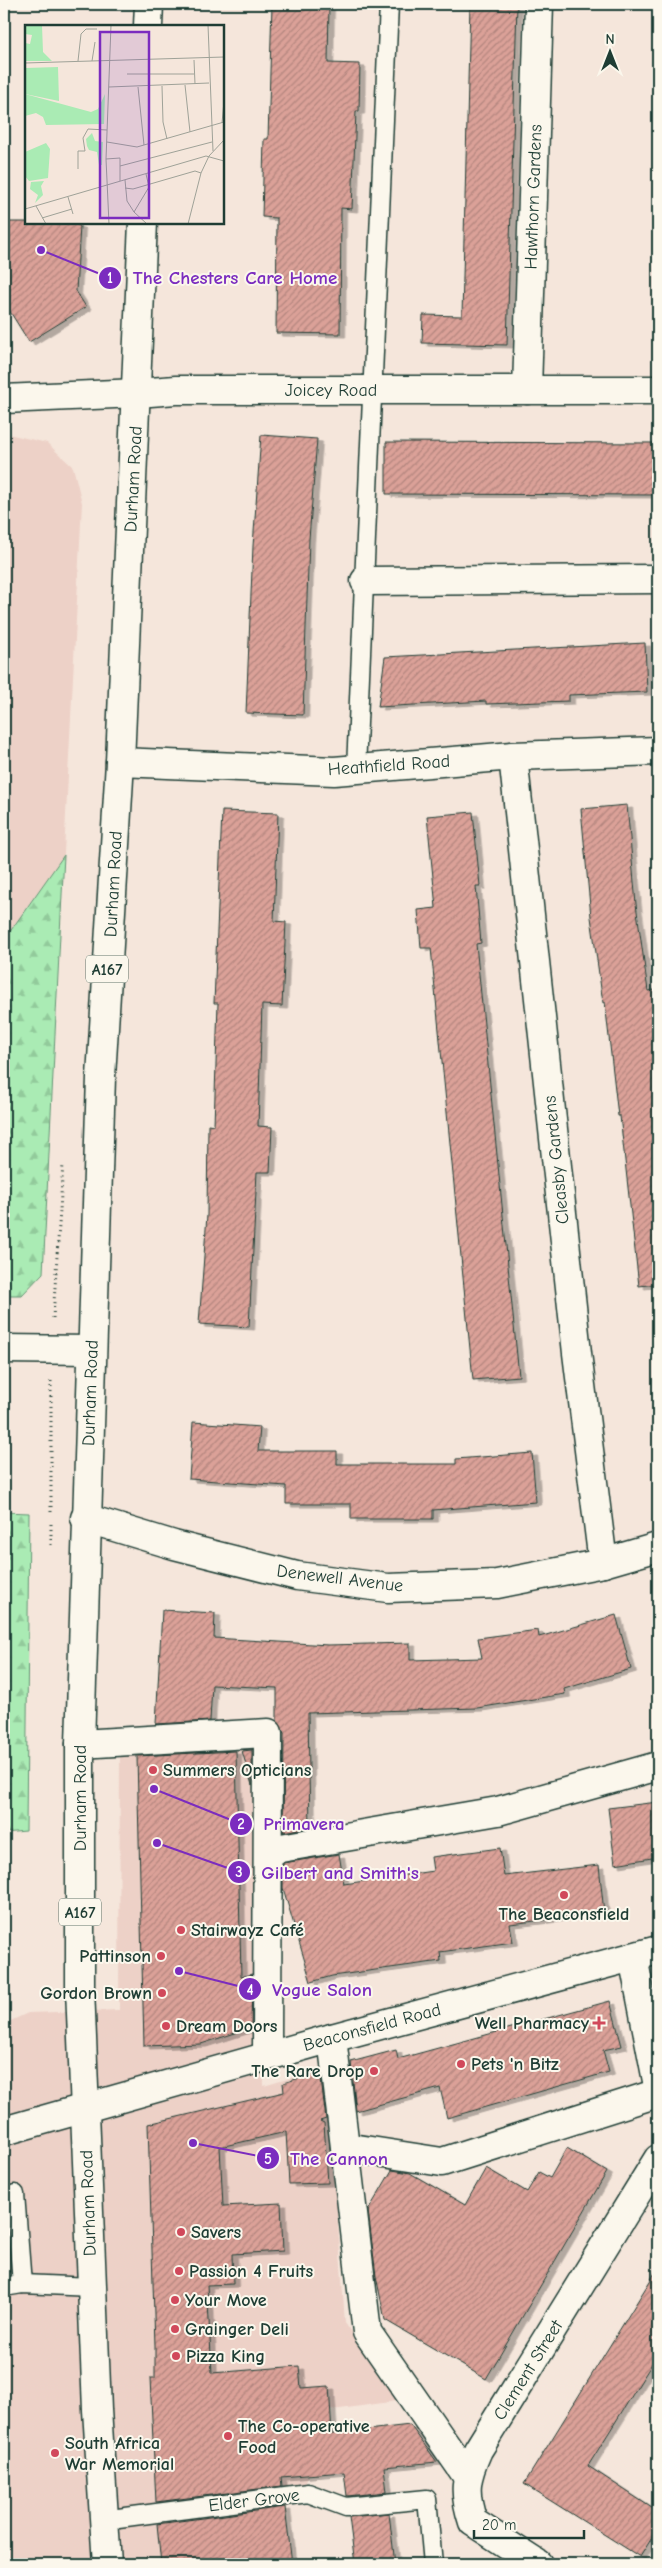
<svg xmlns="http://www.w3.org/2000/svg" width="662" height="2568" font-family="'Comic Neue',sans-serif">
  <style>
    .built { fill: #edd1c7 }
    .forest { fill: url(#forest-firs); stroke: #649474 }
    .building { fill: url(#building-hatch); stroke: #1f3d34; filter: url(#shadow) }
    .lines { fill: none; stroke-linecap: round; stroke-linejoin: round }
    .lane-casing { stroke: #1f3d34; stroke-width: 21 }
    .street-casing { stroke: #1f3d34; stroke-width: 31 }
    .secondary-casing { stroke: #1f3d34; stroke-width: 31 }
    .primary-casing { stroke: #1f3d34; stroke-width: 31 }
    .path { stroke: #1f3d34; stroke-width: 3; stroke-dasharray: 1 4; stroke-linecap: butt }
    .lane { stroke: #fbf7ec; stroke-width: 18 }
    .street { stroke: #fbf7ec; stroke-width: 28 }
    .secondary { stroke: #fbf7ec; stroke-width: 28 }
    .primary { stroke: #fbf7ec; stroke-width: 28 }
    .poi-dot { fill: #d1495b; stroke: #fbf7ec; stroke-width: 2 }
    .labels { text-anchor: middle; stroke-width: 4; stroke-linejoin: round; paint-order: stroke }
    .shield { fill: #fbf7ec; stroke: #61756b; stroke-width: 1 }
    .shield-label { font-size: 16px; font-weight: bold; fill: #1f3d34 }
    .street-label { font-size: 18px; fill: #1f3d34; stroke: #fbf7ec }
    .poi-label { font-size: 18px; font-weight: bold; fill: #1f3d34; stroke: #fbf7ec; text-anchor: start }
    .inset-road { fill: none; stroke: #9fa298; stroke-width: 1 }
    .view { fill: #7b2cbf; fill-opacity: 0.15; stroke: #7b2cbf; stroke-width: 2.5 }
    .inset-edge { fill: none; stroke: #1f3d34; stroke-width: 2.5 }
    .leader { fill: none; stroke: #7b2cbf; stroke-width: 2 }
    .callout-dot { fill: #7b2cbf; stroke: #fbf7ec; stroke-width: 2 }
    .mark-label { font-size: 15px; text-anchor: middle; font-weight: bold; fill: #fff }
    .callout-label { font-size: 19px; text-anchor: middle; font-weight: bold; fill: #7b2cbf; stroke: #fbf7ec; stroke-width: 4; stroke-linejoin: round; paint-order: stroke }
  </style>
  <defs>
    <pattern id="forest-firs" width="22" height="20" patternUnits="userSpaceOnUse" patternTransform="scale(1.25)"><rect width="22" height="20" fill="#aaebb4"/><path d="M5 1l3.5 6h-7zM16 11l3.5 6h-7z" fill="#92ca9b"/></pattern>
    <pattern id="building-hatch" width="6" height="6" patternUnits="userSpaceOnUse" patternTransform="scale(1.25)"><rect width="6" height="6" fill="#dba198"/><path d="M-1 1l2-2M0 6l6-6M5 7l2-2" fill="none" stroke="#b1847d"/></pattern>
    <filter id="shadow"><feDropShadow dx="5.5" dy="3" stdDeviation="0" flood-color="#0004"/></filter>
  </defs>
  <rect width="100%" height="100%" fill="#f5e6db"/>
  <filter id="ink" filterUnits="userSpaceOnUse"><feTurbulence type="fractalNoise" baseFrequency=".02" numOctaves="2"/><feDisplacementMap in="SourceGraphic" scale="10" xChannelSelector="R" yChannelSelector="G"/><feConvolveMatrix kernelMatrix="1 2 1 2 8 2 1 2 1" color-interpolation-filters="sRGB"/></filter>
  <g filter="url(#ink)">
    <g class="built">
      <path d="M4 433 47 443 73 467 82 503 46 1204 4 1193Z"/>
      <path d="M260 1742 264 2086 327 2067 345 2323 397 2401 304 2414 309 2477 285 2509 292 2564H4V2024L28 2013 119 2010 120 1750Z"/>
    </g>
    <g class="forest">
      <path d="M64 855 43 1273 22 1295H4V954L9 933Z"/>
      <path d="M4 1512 29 1513 26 1831 4 1833Z"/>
    </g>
    <g class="building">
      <path d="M272 4H329L328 63 360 64 359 111H356L352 209 341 208 340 334 276 333 277 218 262 217 264 139H268Z"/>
      <path d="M470 4H517L507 345 422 343 423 315 462 316Z"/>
      <path d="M4 222H70L80 226 76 291 86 307 29 342 4 302Z"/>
      <path d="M261 435 317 439 309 539 303 715 246 713 253 546Z"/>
      <path d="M386 442 658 443V495L386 494Z"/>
      <path d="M645 643 647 692 569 695V701L486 704V701L378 707 385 657Z"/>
      <path d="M627 805 636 904 648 991 654 990 658 1023V1284L639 1286 620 1116H618L605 1002 603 1003 591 917 581 809Z"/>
      <path d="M222 811 278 813 274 921 286 922 282 1006 262 1005 258 1126 272 1127 270 1172H257L249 1327 199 1324 207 1215 208 1124 214 1125 218 1003H214Z"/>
      <path d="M473 812 480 886H476L481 943 476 944 519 1376 473 1380 431 948H421L418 910 436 908 427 816Z"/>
      <path d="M193 1422 260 1427 258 1451H337V1464H456V1459L532 1453 536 1502 433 1510V1519H351V1504H286V1486L189 1479Z"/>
      <path d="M162 1610 215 1613 214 1638 328 1645 410 1643V1660L482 1658 478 1638 538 1630 539 1637 616 1615 631 1669 564 1689 565 1694 477 1708 308 1713 310 1827 283 1832 284 1733 277 1721V1688L212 1685 210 1721 156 1724Z"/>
      <path d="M252 1750V1785L242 1751Z"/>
      <path d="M236 1751 241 1977 252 1974 251 2028 201 2044 144 2046 137 1756Z"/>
      <path d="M658 1802V1857L615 1864 608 1808Z"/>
      <path d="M500 1848 504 1876 599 1865 604 1913 510 1924 513 1942 440 1952 441 1961 332 1976 311 1982 283 1888V1863L339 1854 344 1884 433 1871 431 1857Z"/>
      <path d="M610 2001 622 2046 603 2050 609 2072 447 2118 440 2088 356 2111 351 2062 396 2050 398 2059Z"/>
      <path d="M320 2072 326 2119 320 2121 324 2123 328 2183 289 2184 286 2132 220 2147 223 2206 281 2203 283 2251 232 2254 233 2284 207 2285 212 2373 299 2366 301 2388 329 2386 332 2434 410 2425 437 2462 384 2467 387 2492 347 2496 344 2472 281 2477 282 2486 156 2502 150 2378H155V2346L148 2124 284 2092 283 2083Z"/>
      <path d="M567 2148 607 2172 486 2379 385 2320 376 2276 368 2211 392 2170 410 2173 465 2205 486 2168 527 2192 539 2172 550 2178Z"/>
      <path d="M658 2268V2354L588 2466 658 2512V2528L640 2557 524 2484Z"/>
      <path d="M285 2507 292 2564H161L157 2524Z"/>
      <path d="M389 2513 395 2564H355L349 2517Z"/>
    </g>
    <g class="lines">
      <defs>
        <g id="lane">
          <path d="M356 769 389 4"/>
          <path d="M15 2194 22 2284"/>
          <path d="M4 2287 22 2284 92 2287"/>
          <path d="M103 2520 308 2493 346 2507 427 2499 433 2564"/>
        </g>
        <g id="street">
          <path d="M527 390 539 4"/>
          <path d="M137 393 176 390H658"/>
          <path d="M365 581 658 579"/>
          <path d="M513 756 577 1353 603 1563"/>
          <path d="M120 762 334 771 513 756 658 751"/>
          <path d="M4 1349 91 1350"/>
          <path d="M85 1518 174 1545 297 1576 388 1588 497 1584 603 1563 658 1547"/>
          <path d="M80 1744 268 1733 267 2056"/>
          <path d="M269 1850 498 1811 658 1766"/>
          <path d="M633 1957 658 2086"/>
          <path d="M332 2038 367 2332 467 2476"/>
          <path d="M345 2147 442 2162 658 2093"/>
          <path d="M538 2564 473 2522C463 2492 465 2479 478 2450L658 2159"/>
        </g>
        <g id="secondary">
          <path d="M4 399 137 393"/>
          <path d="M4 2131 332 2038 658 1950"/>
        </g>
        <g id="primary">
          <path d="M148 26 149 4"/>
          <path d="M107 2564 97 2410 80 1988V1744L101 1077 120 762 143 222"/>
        </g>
      </defs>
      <use href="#lane" class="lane-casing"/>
      <use href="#street" class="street-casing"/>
      <use href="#secondary" class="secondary-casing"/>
      <use href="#primary" class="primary-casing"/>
      <g class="path">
        <path d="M53 1318 63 1164"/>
        <path d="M51 1512V1381"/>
        <path d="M51 1545V1521"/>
      </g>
      <use href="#lane" class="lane"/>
      <use href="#street" class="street"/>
      <use href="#secondary" class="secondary"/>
      <use href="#primary" class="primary"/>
    </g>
  </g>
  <g class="poi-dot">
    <circle cx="153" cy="1770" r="5"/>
    <circle cx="564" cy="1895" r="5"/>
    <circle cx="181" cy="1930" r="5"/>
    <circle cx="161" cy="1956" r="5"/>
    <circle cx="162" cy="1993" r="5"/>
    <path d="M596.5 2015.5h5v5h5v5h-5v5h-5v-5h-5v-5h5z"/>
    <circle cx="166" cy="2026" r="5"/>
    <circle cx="461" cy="2064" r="5"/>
    <circle cx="374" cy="2071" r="5"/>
    <circle cx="181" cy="2232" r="5"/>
    <circle cx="179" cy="2271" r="5"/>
    <circle cx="175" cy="2300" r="5"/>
    <circle cx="175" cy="2329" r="5"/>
    <circle cx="176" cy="2356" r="5"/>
    <circle cx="228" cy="2436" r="5"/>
    <circle cx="55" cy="2453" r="5"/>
  </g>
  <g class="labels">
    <g class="shield">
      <rect x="86" y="955.5" width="42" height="27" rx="4"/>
      <rect x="59" y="1898.5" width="42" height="27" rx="4"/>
    </g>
    <g class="shield-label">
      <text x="107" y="975">A167</text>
      <text x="80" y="1918">A167</text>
    </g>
    <g class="street-label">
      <text transform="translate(533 197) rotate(-88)" y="6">Hawthorn Gardens</text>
      <text x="331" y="396">Joicey Road</text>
      <text transform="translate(133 479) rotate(-87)" y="6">Durham Road</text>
      <text transform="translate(389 765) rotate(-4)" y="6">Heathfield Road</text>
      <text transform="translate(113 884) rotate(-87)" y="6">Durham Road</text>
      <text transform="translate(556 1160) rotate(-96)" y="6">Cleasby Gardens</text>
      <text transform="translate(90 1393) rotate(-88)" y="6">Durham Road</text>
      <text transform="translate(340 1578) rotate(7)" y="6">Denewell Avenue</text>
      <text transform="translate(80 1798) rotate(-90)" y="6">Durham Road</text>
      <text transform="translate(372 2027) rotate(-15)" y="6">Beaconsfield Road</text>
      <text transform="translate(88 2203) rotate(-92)" y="6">Durham Road</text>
      <text transform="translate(528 2370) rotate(-58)" y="6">Clement Street</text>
      <text transform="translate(254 2500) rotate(-7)" y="6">Elder Grove</text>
    </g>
    <g class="poi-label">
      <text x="163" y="1776">Summers Opticians</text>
      <text x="564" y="1920" text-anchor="middle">The Beaconsfield</text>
      <text x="191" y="1936">Stairwayz Café</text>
      <text x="151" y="1962" text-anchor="end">Pattinson</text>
      <text x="152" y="1999" text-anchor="end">Gordon Brown</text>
      <text x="589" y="2029" text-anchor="end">Well Pharmacy</text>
      <text x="176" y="2032">Dream Doors</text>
      <text x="471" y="2070">Pets 'n Bitz</text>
      <text x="364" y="2077" text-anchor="end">The Rare Drop</text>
      <text x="191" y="2238">Savers</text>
      <text x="189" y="2277">Passion 4 Fruits</text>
      <text x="185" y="2306">Your Move</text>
      <text x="185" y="2335">Grainger Deli</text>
      <text x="186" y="2362">Pizza King</text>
      <text x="238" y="2432">The Co-operative<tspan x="238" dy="21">Food</tspan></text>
      <text x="65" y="2449">South Africa<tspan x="65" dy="21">War Memorial</tspan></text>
    </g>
  </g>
  <g transform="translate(25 25)">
    <rect width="199" height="199" fill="#f5e6db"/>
    <path d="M1 0H17L18 27 27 36H0V18L5 19 7 10 0 9ZM0 69 66 87 73 84 80 69 79 99 21 100 18 92 11 88 0 91ZM67 108 70 116 78 117 77 140H74L72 127 64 125 62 121 61 114ZM21 118 25 124 23 153 4 156 0 151V127ZM19 156 16 161 18 170 10 178 13 170 5 164 6 157Z" fill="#aaebb4"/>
    <path d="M33 42 34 76 0 69V43Z" fill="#aaebb4"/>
    <path class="inset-road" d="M183 0 188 126M169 35 170 59M53 36 56 9 61 4H72M67 36 70 17M0 38 199 32M102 49H169M160 60 165 107M137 61 138 97 142 114M84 62 184 58M113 62 119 120M197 98 199 76M82 117 112 122 199 97M81 134 95 133V156M95 141 187 117M53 144V126H60L58 113 63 104 82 105M121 149 124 162 109 187 122 199M100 155 102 176 109 187M100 163 108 164 170 146 176 148M43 172 48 189M11 181 21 199M0 184 181 131 199 136M17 193 47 184M84 199 81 134 86 0M163 199 176 148 184 131 199 115"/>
    <path class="view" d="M75 7H124V193H75Z"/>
    <rect width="199" height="199" class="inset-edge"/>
  </g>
  <path class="leader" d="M41 250L110 278M154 1789L241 1824M157 1843L239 1872M179 1971L250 1989M193 2143L268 2158"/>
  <g class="callout-dot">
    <circle cx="41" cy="250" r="5"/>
    <circle cx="154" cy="1789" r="5"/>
    <circle cx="157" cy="1843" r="5"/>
    <circle cx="179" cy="1971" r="5"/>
    <circle cx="193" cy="2143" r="5"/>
    <circle cx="110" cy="278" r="12"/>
    <circle cx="241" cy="1824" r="12"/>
    <circle cx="239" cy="1872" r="12"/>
    <circle cx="250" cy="1989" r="12"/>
    <circle cx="268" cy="2158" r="12"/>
  </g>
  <g class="mark-label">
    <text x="110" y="283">1</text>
    <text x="241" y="1829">2</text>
    <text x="239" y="1877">3</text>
    <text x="250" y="1995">4</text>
    <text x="268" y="2164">5</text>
  </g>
  <g class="callout-label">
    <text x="235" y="284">The Chesters Care Home</text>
    <text x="304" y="1830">Primavera</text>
    <text x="340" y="1879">Gilbert and Smith's</text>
    <text x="322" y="1996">Vogue Salon</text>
    <text x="339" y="2165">The Cannon</text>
  </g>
  <rect width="662" height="2568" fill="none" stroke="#fbf7ec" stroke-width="20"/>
  <rect x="10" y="10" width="642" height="2548" fill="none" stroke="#1f3d34" stroke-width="2" filter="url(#ink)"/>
  <g transform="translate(610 52)" stroke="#fbf7ec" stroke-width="4" paint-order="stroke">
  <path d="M0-4L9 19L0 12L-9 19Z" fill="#1f3d34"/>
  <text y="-8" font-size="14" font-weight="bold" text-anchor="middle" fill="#1f3d34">N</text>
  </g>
  <path d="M474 2530v8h110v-8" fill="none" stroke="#1f3d34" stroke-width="2.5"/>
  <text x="482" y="2530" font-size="15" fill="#1f3d34" stroke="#fbf7ec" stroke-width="4" paint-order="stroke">20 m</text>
</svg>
